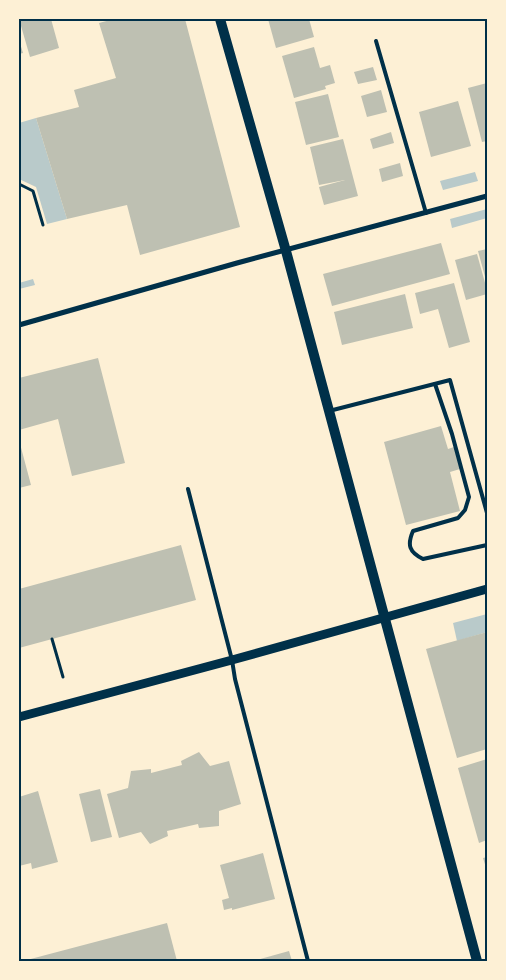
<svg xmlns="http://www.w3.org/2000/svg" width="506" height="980" font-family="Lora,serif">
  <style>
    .green { fill: #b9caca }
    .building { fill: #bec0b2 }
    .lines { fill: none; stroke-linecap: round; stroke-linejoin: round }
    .path { stroke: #003049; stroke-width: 3 }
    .service { stroke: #003049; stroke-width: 4 }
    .minor { stroke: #003049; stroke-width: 5 }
    .tertiary { stroke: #003049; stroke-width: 9 }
    .secondary { stroke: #003049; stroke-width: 10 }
    .neatline { fill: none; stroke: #003049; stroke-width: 2 }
  </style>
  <rect width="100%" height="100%" fill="#fdf0d5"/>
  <g class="green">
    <path d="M36 118 67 219 47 224 36 187 19 179V123Z"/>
    <path d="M475 172 478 181 443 190 440 181Z"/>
    <path d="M487 209V218L452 228 450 219Z"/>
    <path d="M33 279 35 285 19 289V283Z"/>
    <path d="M487 614V632L457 641 453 623Z"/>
  </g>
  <g class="building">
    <path d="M19 19H51L59 48 30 57Z"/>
    <path d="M114 19H185L240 227 140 255 127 205 67 219 36 118 79 107 74 90 116 78 99 23Z"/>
    <path d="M268 19H309L314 37 276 48Z"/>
    <path d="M19 40 23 53 19 54Z"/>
    <path d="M314 47 320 68 330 65 335 83 325 86 326 89 294 98 282 56Z"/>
    <path d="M373 67 377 80 358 84 354 72Z"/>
    <path d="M487 83V141L482 142 468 88Z"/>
    <path d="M381 90 387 112 367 117 361 96Z"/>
    <path d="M328 94 339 137 306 145 295 102Z"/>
    <path d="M458 101 471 146 431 157 419 112Z"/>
    <path d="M391 132 394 143 373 149 370 139Z"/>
    <path d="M343 139 358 196 324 205 319 187 345 180 319 185 310 147Z"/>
    <path d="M400 163 403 176 382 182 379 169Z"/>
    <path d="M441 243 450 274 332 306 323 274Z"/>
    <path d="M487 249V284L478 251Z"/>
    <path d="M477 254 487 290V294L466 300 455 260Z"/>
    <path d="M454 283 470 342 449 348 438 309 420 314 415 293Z"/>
    <path d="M405 294 413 328 342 345 334 312Z"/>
    <path d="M98 358 125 463 72 476 58 419 19 430V378Z"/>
    <path d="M441 426 448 449 454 447 460 469 450 472 460 511 406 525 384 442Z"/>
    <path d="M19 440 31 485 19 488Z"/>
    <path d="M181 545 196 600 19 648V589Z"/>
    <path d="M487 632V749L457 758 426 649Z"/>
    <path d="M199 752 210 766 229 761 241 804 219 811V826L199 828 198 824 167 831 168 836 150 844 141 832 119 838 107 794 128 788 131 771 151 769V773L182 765 181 761Z"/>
    <path d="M487 759V840L479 843 458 768Z"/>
    <path d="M100 789 112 837 91 842 79 794Z"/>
    <path d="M38 791 58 862 32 869 31 863 19 866V797Z"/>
    <path d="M263 853 275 899 232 910V908L224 910 222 900 229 898 220 865Z"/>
    <path d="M487 857V871L483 858Z"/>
    <path d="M167 923 177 961H23Z"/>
    <path d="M289 951 292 961H253Z"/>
  </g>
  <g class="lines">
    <g class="path">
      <path d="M19 184 33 191 43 225"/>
      <path d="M52 639 63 677"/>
    </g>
    <g class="service">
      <path d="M376 41 426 213"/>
      <path d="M435 384 452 434 469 497 465 510 458 518 413 531C407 545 409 552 423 559L487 545"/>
      <path d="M329 411 450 380 487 513"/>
      <path d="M188 489 232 660 235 679 308 961"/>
    </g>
    <path class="minor" d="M19 325 237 263 487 196"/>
    <path class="tertiary" d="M19 717 232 660 487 589"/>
    <path class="secondary" d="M220 19 286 251 477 961"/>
  </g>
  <rect width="506" height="980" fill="none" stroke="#fdf0d5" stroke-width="40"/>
  <rect x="20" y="20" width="466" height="940" class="neatline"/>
</svg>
